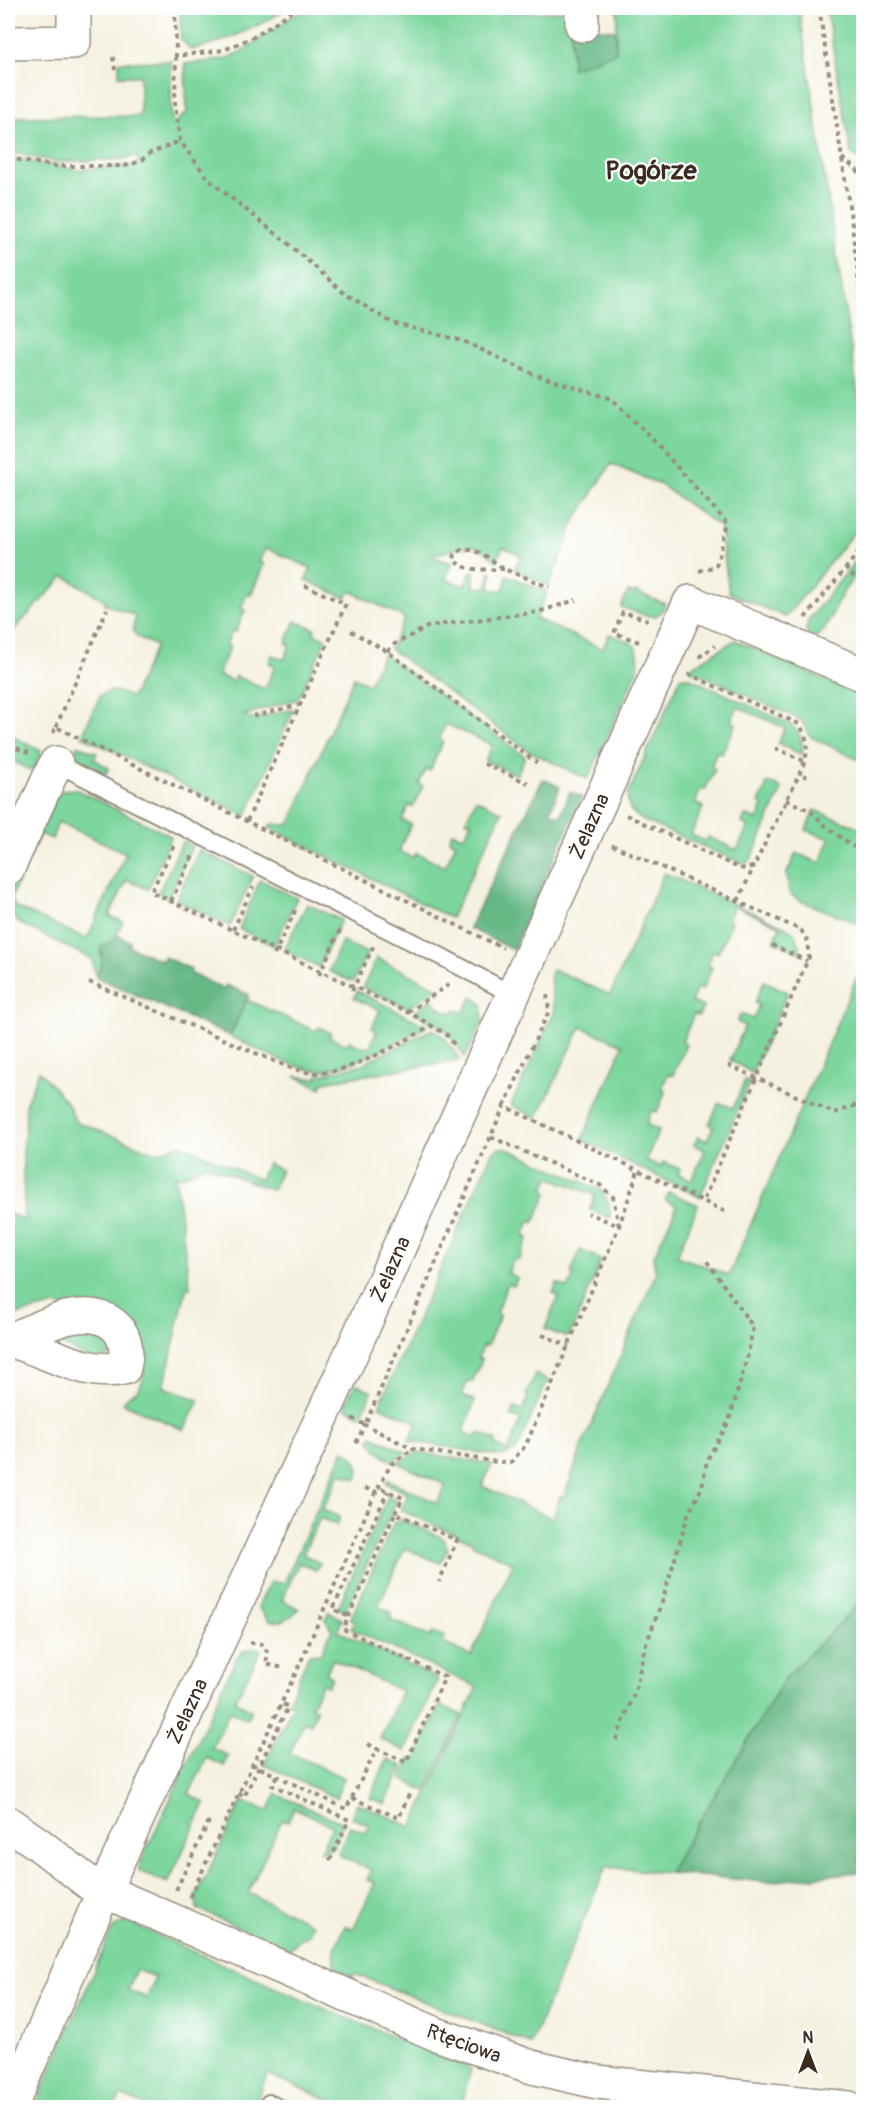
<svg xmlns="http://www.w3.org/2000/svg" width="871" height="2115" font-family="Pangolin,sans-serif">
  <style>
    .green { fill: #7cd69d; stroke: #5c805e; stroke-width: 1.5; fill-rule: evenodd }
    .forest { fill: #65b784; stroke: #507051; stroke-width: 1.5 }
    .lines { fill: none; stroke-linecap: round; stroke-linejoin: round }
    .service-casing { stroke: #988e80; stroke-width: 20 }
    .minor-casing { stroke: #988e80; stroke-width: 36 }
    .path { stroke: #988e80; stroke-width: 4; stroke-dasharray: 4.5 4.5; stroke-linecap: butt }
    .service { stroke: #fff; stroke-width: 16 }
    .minor { stroke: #fff; stroke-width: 33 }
    .labels { text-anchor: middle; stroke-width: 4.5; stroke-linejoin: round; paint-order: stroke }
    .street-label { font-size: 20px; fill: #3b2a1e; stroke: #fff }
    .district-label { font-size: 26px; font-weight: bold; fill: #3b2a1e; stroke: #fff }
  </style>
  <rect width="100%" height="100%" fill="#fff"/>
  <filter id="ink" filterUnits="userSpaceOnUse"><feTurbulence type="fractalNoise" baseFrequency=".0167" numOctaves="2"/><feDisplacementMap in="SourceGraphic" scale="12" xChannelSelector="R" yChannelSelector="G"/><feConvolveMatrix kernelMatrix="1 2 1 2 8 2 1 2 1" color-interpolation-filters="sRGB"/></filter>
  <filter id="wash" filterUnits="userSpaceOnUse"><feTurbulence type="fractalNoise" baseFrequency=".008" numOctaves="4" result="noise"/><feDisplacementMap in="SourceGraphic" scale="24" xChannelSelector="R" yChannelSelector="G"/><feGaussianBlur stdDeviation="1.35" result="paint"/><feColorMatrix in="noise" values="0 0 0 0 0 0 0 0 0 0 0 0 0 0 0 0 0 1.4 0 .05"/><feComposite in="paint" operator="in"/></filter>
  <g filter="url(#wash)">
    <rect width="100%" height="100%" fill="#f5f1e1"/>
    <g class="green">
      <path d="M180 8H205L206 9 288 8C258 27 227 42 191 50L181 39Z"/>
      <path d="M313 8H505L506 13 570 11 572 68 616 52 617 8H799L863 428V521L786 617 729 593 720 527 661 485 611 464 574 522 549 586 514 569 521 555 503 547 496 561C491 558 489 554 485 551 470 539 449 554 433 554L435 558 453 563 445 579 464 586 471 572 474 571V588L485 587 489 585V572H492L490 588C495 591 499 592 504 589L507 575 547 592 536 619 603 649 609 634C632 643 641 642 638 669L588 779 529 751 390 649 405 618 350 591 346 598 306 580 311 568 266 548 259 562 264 564 251 595 247 594 241 608 245 610 236 632 232 631 226 645 230 647 218 675 233 681 235 676 265 689 275 666 269 663 272 655 284 660 290 645 286 643 295 621 315 629 313 633 326 639 298 699 244 715 252 719 294 709 246 816 82 736 100 696C111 687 120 693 132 697L156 646C139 637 128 638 136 616L105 604 106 601 64 576 8 636V158L79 170 138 164 137 155 126 159 57 162 8 152V117L140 116V76H119V62L171 61V109L173 125 187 112 185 64C199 62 214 62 227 58 255 49 288 12 313 8Z"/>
      <path d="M826 8H863V163L851 153Z"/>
      <path d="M863 552V569C854 577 846 586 840 598 832 612 829 627 816 638L809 637 806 630 808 620Z"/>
      <path d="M628 592 634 594 635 592 665 604 662 611 656 616H647L621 607Z"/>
      <path d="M735 640 863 697V762L811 737 801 720 691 670 690 668Z"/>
      <path d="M383 654 525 756 517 775 485 761 492 745 446 724 439 739 443 741 430 771 426 769 419 784 423 786 413 807 409 805 402 820 411 824 399 851 413 858 416 853 445 867 456 843 449 840 452 832 464 837 471 822 466 820 476 799 502 812 451 918 269 828 271 824 289 825 354 677 369 684Z"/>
      <path d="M683 677H688L790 724C800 731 804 743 802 755L778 743 785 728 738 707 731 721 736 724 722 754 717 752 711 766 715 769 705 790 701 789 695 803 703 807 691 835 706 841 708 837 737 850 748 826 742 823 745 815 757 820 763 806 759 803 768 782 782 789 751 859 747 863H741L642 820C631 812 627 808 628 794L680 679Z"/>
      <path d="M8 734 41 751 33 772 8 758Z"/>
      <path d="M77 745 97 753 94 759 109 768 106 774 101 776C87 769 73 763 77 745Z"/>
      <path d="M75 789 171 836 148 889 127 880 109 916 123 922 114 940 101 947 102 964 96 977 92 959 19 923C11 914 5 906 9 893L58 793 65 790ZM58 822 126 853 87 939 15 907 11 898 40 834 52 839Z"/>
      <path d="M814 810 863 829V925L801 901 789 893 787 873 796 853 820 863 830 839 806 830Z"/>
      <path d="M183 841 192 846 168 898 158 893Z"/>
      <path d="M199 850 253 876 230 926 176 900Z"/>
      <path d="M664 873 788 928C797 934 800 943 801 953L774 941 780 926 734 906 728 920 732 922 718 953 713 951 708 965 712 968 702 990 697 988 691 1002 703 1007 699 1016 694 1014 682 1042 686 1045 673 1075 668 1074 662 1088 666 1090 657 1112 652 1110 646 1124 659 1130 646 1160 661 1167 663 1162 680 1169 678 1174 692 1180 705 1150 694 1145 698 1137 707 1141 713 1126 709 1124 719 1103 733 1108 745 1080 750 1082 700 1197 582 1140 623 1045 581 1027 537 1118 511 1105 554 1013 550 975 553 969 610 995Z"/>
      <path d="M260 880 297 898 274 946 239 929Z"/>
      <path d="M307 904 341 920 319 967 284 950Z"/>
      <path d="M342 941 367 953 353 982 329 971Z"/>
      <path d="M376 958 438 988 408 1008 363 988Z"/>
      <path d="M856 979 863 981V1600L786 1677 668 1873 606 1867 531 2044 355 1974 353 1977 335 1968 334 1951 345 1926 353 1929 375 1883 367 1880 371 1870 340 1856 338 1853 350 1826 366 1833 369 1825 351 1817 357 1803 412 1827 477 1687 351 1629 355 1622 350 1620 394 1522 399 1523 401 1519 443 1538 448 1549 440 1563 405 1548 378 1606 392 1613 390 1619 430 1637 433 1632 445 1637 443 1643 471 1656 513 1563 472 1544V1542L401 1510 408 1494 386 1483 388 1480 437 1503 446 1485 397 1463 417 1452 492 1464 482 1486 553 1519 560 1496 564 1497 583 1444 656 1273 653 1258 677 1206 665 1200 669 1192 698 1205 677 1256 729 1275Z"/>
      <path d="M764 981 788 992 752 1073 730 1060 745 1026 737 1022 741 1014 753 1019 759 1005 755 1003Z"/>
      <path d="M357 991 427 1026C400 1040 341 1075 311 1070 283 1064 256 1048 230 1036L247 1000 316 1031 319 1027 331 1033 329 1037 347 1045 349 1041 364 1048 365 1046 369 1048 377 1031 372 1028 380 1010 354 998Z"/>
      <path d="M472 997 482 1004 483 1022 465 1057 447 1031 414 1012 432 999C440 1008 445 1016 457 1010L463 1013Z"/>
      <path d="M433 1029 445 1038 460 1060 323 1082 321 1088 295 1076 317 1079V1076L363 1064Z"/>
      <path d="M39 1071 68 1104 75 1121 156 1153 181 1144 260 1180 267 1163 281 1170 272 1190 206 1165 182 1177 175 1175 190 1288 186 1289 164 1387 199 1400 184 1430 123 1403C126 1396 132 1395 137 1390 151 1376 140 1352 136 1335L56 1305 8 1317V1213L24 1220 23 1152 26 1116 25 1105Z"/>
      <path d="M499 1148H506L601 1190 608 1202 611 1218 590 1210 595 1195 549 1177 544 1189 548 1191 534 1223 530 1221 524 1236 528 1238 519 1260 514 1259 508 1273 517 1278 514 1286 508 1284 496 1313 500 1315 487 1346 483 1345 478 1358 482 1360 472 1382 468 1381 462 1395 475 1401 463 1432 477 1438 479 1433 496 1440 495 1445 508 1451 521 1420 511 1416 514 1408 523 1411 528 1396 526 1395 535 1374 548 1380 516 1451 501 1456 409 1441 417 1422 379 1406 492 1153Z"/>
      <path d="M580 1250 594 1256 601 1261 570 1335 565 1337 545 1329 558 1296 553 1293 557 1283 568 1288 574 1275 571 1273Z"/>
      <path d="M94 1326 117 1352 94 1361 40 1334Z"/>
      <path d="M355 1384 372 1391 361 1416 344 1407Z"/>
      <path d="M372 1436 406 1452 393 1461C381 1456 377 1450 370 1440Z"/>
      <path d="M344 1450C355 1458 362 1465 357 1479L340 1473 323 1510 340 1517 337 1525 320 1518 303 1554 320 1563 316 1570 299 1563 282 1600 299 1609C289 1619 283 1623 269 1621L258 1607 270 1582 284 1583Z"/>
      <path d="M388 1496 397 1500 345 1612 338 1608Z"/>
      <path d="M328 1612 342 1619 338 1631 438 1679 405 1751 380 1739 402 1691 333 1659 326 1674 332 1677 328 1686 322 1684 311 1707 317 1710 311 1724 305 1721 290 1753 344 1778 336 1798 264 1765 293 1705 288 1703 309 1654 321 1653 332 1630 326 1620Z"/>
      <path d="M255 1648 261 1650 235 1701 251 1710 247 1719 230 1711 212 1748 228 1756 224 1766 207 1758 189 1794 205 1803 168 1883 139 1871V1866L236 1659 243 1651Z"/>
      <path d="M440 1705 462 1715 426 1791 401 1779 410 1758 416 1759Z"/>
      <path d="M387 1759 403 1766 385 1804 370 1798Z"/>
      <path d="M276 1794 343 1823 332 1848 320 1852 332 1826 294 1808 288 1822 282 1820 248 1893 313 1924 308 1936 300 1939 289 1949 197 1909 196 1897 242 1801 268 1811Z"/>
      <path d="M123 1923H130L296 1997 471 2069 461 2107H346L267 2074 256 2103 252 2101 249 2107H150L121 2095 114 2107H35L111 1932 114 1927ZM136 1970 155 1977 147 1998 128 1990Z"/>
    </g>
    <g class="forest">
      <path d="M571 27 616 30V52L572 69Z"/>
      <path d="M543 779 560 787 550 812 560 816 570 792 582 797 513 950 469 928Z"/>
      <path d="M117 935 130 941 129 946 162 961 164 957 191 969 190 973 224 989 226 985 249 995 230 1036 96 977 102 964 101 947 114 940Z"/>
      <path d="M863 1600 864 1788 858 1872 766 1882 668 1873 786 1677Z"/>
    </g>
  </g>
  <g filter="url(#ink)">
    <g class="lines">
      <defs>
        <g id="service">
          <path d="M56 763 444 958 513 995"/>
          <path d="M267 2108 269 2103 279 2108"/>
        </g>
        <g id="minor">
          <path d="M582 8V25"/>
          <path d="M8 43 74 42V8"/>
          <path d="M8 868 56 763"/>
          <path d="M8 1340C45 1349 85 1377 124 1368 134 1326 103 1309 66 1318 47 1323 28 1333 10 1340"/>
          <path d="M8 1823 37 1843 93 1886 104 1891 436 2034 532 2067 597 2082 849 2108"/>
          <path d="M10 2108 104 1891 346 1365 690 602 864 675"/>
        </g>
      </defs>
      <use href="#service" class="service-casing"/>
      <use href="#minor" class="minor-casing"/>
      <g class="path">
        <path d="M175 8 176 56 224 50 253 37 297 8"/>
        <path d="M819 8 852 225 864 325"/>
        <path d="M176 56 175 104 180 141 209 180 289 244 344 293 392 323 463 341 533 374 612 399 655 442 728 524 716 566 699 571"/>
        <path d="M113 57 115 70"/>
        <path d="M8 158 55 166H125L141 161 148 154 180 141"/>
        <path d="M842 158 864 176"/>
        <path d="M845 568 854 577"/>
        <path d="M504 569C487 569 467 573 454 560L455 554 461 550H473L483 554 504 569 549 587"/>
        <path d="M805 618 864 546"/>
        <path d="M351 631 388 652 537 763"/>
        <path d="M639 642 614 633 623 612 648 620"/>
        <path d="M388 652 391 646 429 626 538 612 576 600"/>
        <path d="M699 657 715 646"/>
        <path d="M688 674 799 724C812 745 808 753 799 775L809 777"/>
        <path d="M253 716 299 705"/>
        <path d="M56 727 107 609"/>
        <path d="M53 733 56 727 503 948"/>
        <path d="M8 745 29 753"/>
        <path d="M775 748 804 761"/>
        <path d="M484 764 528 783"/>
        <path d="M786 800 809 810 828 828 864 854"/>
        <path d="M626 815 739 868 746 869 754 866 799 775"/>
        <path d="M247 821 346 604 304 585"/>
        <path d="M612 845 801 930 807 940 809 957 703 1201"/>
        <path d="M174 846 151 892 408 1012 431 1025"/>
        <path d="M171 901 193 855"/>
        <path d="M738 901 754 866"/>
        <path d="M233 930 253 887"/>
        <path d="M772 945 807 961"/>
        <path d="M274 955 297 907"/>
        <path d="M319 975 340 930"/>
        <path d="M89 982 293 1069C302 1071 311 1074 321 1073 356 1070 401 1042 432 1026L446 1034 456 1047"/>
        <path d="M352 991 374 945"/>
        <path d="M408 1012 450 984"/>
        <path d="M728 1065 834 1113 852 1107 864 1101"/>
        <path d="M504 1106 549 1011 547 995"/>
        <path d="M491 1137 600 1185 613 1197 619 1226 588 1213"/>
        <path d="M542 1335 569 1346"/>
        <path d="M352 1418 365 1425 504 1106 726 1212"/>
        <path d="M356 1443 365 1425 413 1449 498 1462H511L526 1445 619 1226 638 1171"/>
        <path d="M365 1488 376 1492 383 1489 403 1498 395 1513"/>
        <path d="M348 1616 333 1609 388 1491"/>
        <path d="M250 1643 262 1644 268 1653 266 1664 283 1668"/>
        <path d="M616 1740 635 1692 645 1647 662 1602 688 1515 702 1487 707 1460 729 1421 748 1354 753 1327 706 1260"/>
        <path d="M368 1744 377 1749"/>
        <path d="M252 1764 346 1809 377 1749 406 1762 445 1677 343 1629 395 1513 457 1540 439 1582"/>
        <path d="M277 1776 272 1785 349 1820 329 1862"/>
        <path d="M239 1793 244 1797 288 1707 281 1703"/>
        <path d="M352 1798 399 1818 410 1792"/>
        <path d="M176 1890 210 1819"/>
        <path d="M190 1897 299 1666 374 1496 391 1464 413 1449"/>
      </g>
      <use href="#service" class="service"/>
      <use href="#minor" class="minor"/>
    </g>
  </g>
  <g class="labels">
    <g class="street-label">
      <text transform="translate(589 826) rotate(-66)" y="7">Żelazna</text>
      <text transform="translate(390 1269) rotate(-66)" y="7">Żelazna</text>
      <text transform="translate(187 1711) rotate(-65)" y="7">Żelazna</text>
      <text transform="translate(464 2043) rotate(20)" y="7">Rtęciowa</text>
    </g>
    <g class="district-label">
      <text x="651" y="179">Pogórze</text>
    </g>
  </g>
  <rect width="871" height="2115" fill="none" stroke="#fff" stroke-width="30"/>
  <g transform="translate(808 2052)" stroke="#ffffff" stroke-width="4.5" paint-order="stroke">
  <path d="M0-4.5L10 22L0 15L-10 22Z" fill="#3b2a1e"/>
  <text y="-9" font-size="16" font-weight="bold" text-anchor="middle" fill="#3b2a1e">N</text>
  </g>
</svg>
